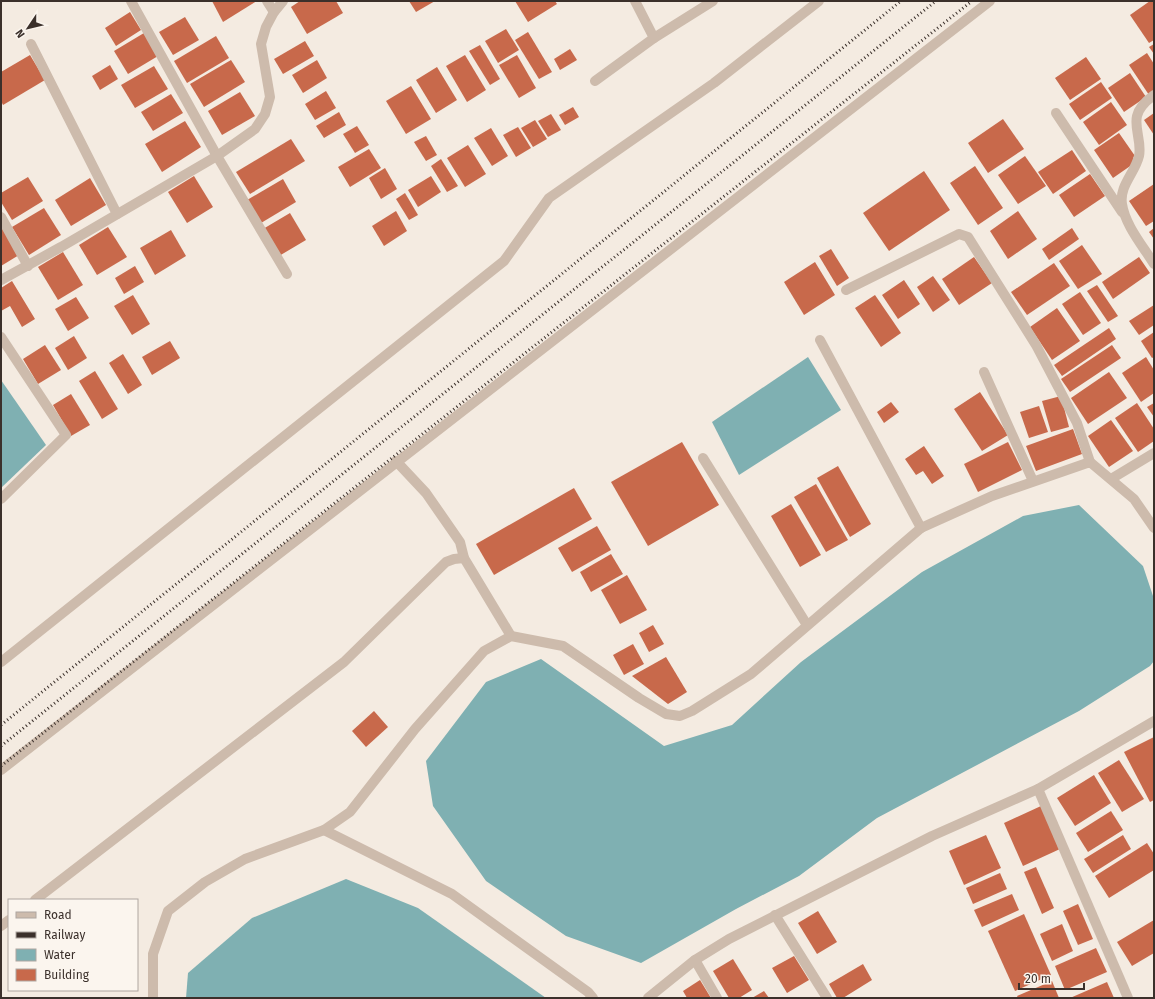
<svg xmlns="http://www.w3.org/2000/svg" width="1155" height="999" font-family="'Fira Sans',sans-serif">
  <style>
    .water { fill: #7fb0b2 }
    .building { fill: #c8694b }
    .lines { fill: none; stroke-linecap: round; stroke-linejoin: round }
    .lane { stroke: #cdbbac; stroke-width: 10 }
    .street { stroke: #cdbbac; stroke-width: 10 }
    .rail { stroke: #3b302b; stroke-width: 3; stroke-dasharray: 1 3; stroke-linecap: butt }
  </style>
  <rect width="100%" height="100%" fill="#f4ebe1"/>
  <g class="water">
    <path d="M808 357 841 410 739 475 712 422Z"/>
    <path d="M1 380 46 445 1 488Z"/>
    <path d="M1079 505 1143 566 1154 599V661L1150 666 1079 711 877 818 799 876 736 909 641 963 566 936 486 881 433 806 426 761 486 682 541 659 664 746 732 725 801 662 922 572 1023 516Z"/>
    <path d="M346 879 418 908 546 998H186L188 973 252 918Z"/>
  </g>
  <g class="building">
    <path d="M212 1H257L223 22Z"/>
    <path d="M300 1H336L343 13 307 34 291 7Z"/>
    <path d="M409 1H435L416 12Z"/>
    <path d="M515 1H555L557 4 528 22Z"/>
    <path d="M1150 1 1154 2V40L1149 43 1130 15Z"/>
    <path d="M130 12 141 30 116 46 105 28Z"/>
    <path d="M185 17 199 40 173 55 159 32Z"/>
    <path d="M506 29 519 50 498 63 485 41Z"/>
    <path d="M528 32 552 72 539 79 515 40Z"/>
    <path d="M144 33 158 56 128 74 114 51Z"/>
    <path d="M216 36 229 58 187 83 174 61Z"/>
    <path d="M305 41 314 56 283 74 274 59Z"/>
    <path d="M1154 44V54L1149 47Z"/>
    <path d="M480 45 500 79 490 85 469 51Z"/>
    <path d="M570 49 577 60 560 70 554 59Z"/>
    <path d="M1147 53 1154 64V92L1149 95 1129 65Z"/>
    <path d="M30 55 45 80 3 105 1 101V72Z"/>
    <path d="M465 55 486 90 467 102 446 66Z"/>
    <path d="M517 55 536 88 519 98 499 65Z"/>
    <path d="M1086 57 1101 79 1070 100 1055 78Z"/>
    <path d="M231 60 245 82 204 107 190 84Z"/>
    <path d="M317 60 327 78 303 93 292 75Z"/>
    <path d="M110 65 118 79 100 90 92 76Z"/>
    <path d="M154 66 168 89 135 108 121 85Z"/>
    <path d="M437 67 457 100 436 113 416 80Z"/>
    <path d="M1130 73 1146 97 1124 112 1108 88Z"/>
    <path d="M1101 82 1112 98 1080 120 1069 104Z"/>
    <path d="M411 86 431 119 406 134 386 101Z"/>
    <path d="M326 91 336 108 315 120 305 104Z"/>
    <path d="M240 92 255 116 222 135 208 111Z"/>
    <path d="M171 94 183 113 153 131 141 112Z"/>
    <path d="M1111 102 1127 125 1099 145 1083 122Z"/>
    <path d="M573 107 579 117 565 125 559 115Z"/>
    <path d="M339 112 346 125 324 138 316 126Z"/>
    <path d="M1154 113V135L1144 120Z"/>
    <path d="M551 114 561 130 548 137 538 121Z"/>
    <path d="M1003 119 1024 149 988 173 968 143Z"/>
    <path d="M535 120 547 139 533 147 521 128Z"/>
    <path d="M185 121 201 147 162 172 145 144Z"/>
    <path d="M357 126 369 145 355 153 343 134Z"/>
    <path d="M518 127 531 148 516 157 503 135Z"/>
    <path d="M491 128 508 156 492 166 474 138Z"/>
    <path d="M1119 133 1135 156 1133 158 1136 162 1113 178 1094 150Z"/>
    <path d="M426 136 437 155 426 161 414 142Z"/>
    <path d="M291 139 305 161 250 194 236 172Z"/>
    <path d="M468 145 486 174 465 187 447 158Z"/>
    <path d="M369 149 381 168 350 187 338 167Z"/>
    <path d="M1072 150 1086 171 1053 194 1038 172Z"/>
    <path d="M1025 156 1046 186 1018 204 998 175Z"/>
    <path d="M441 159 458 186 447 192 431 166Z"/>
    <path d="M975 166 1003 208 978 225 950 183Z"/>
    <path d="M385 168 397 189 381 199 369 178Z"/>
    <path d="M924 171 950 210 889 251 863 213Z"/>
    <path d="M1090 174 1105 196 1074 217 1059 195Z"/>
    <path d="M194 176 213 207 187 223 168 192Z"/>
    <path d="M431 176 441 192 418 207 408 190Z"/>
    <path d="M28 177 43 201 12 220 1 202V193Z"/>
    <path d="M90 178 106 205 71 226 55 200Z"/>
    <path d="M283 179 296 202 261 223 247 200Z"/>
    <path d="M1154 184V221L1146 226 1129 201Z"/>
    <path d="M405 193 418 215 409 220 396 199Z"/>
    <path d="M44 208 61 235 29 255 12 227Z"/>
    <path d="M396 211 407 231 384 246 372 226Z"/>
    <path d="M1018 211 1037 239 1008 259 990 231Z"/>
    <path d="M290 213 306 240 279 256 263 229Z"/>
    <path d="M1 226 19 255 1 266Z"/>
    <path d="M108 227 127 257 97 275 79 245Z"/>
    <path d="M1072 228 1079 239 1049 260 1042 249Z"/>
    <path d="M1154 228V239L1149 232Z"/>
    <path d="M171 230 186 256 155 275 140 248Z"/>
    <path d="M1082 245 1102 274 1078 289 1059 261Z"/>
    <path d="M831 249 849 278 837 286 819 256Z"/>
    <path d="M63 252 83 285 58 300 38 267Z"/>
    <path d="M974 257 992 283 959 305 942 279Z"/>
    <path d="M1139 257 1150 273 1113 299 1102 282Z"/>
    <path d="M815 262 835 295 804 315 784 282Z"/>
    <path d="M1054 263 1070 286 1027 315 1011 292Z"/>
    <path d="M135 266 144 282 124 294 115 278Z"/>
    <path d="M933 276 950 300 933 312 917 287Z"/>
    <path d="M904 280 920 304 898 319 882 295Z"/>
    <path d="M12 281 35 319 22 327 10 306 1 311V288Z"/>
    <path d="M1097 285 1118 316 1108 322 1087 291Z"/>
    <path d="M1080 292 1101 323 1083 335 1062 304Z"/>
    <path d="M133 295 150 324 132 335 114 306Z"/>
    <path d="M875 295 901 333 881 347 855 308Z"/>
    <path d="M76 297 89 318 68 331 55 309Z"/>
    <path d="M1154 305V325L1139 335 1129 321Z"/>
    <path d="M1057 308 1080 341 1052 360 1030 327Z"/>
    <path d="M1109 328 1116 339 1062 376 1054 365Z"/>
    <path d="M1154 332V357L1152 358 1141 341Z"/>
    <path d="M74 336 87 358 68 370 55 348Z"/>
    <path d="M170 341 180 358 152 375 142 357Z"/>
    <path d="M45 345 61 370 38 384 23 359Z"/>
    <path d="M1112 345 1121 358 1070 392 1061 379Z"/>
    <path d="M123 354 142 385 128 394 109 363Z"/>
    <path d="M1146 357 1154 370V393L1141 402 1122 373Z"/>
    <path d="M95 371 118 409 102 419 79 381Z"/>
    <path d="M1109 372 1127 398 1088 424 1071 398Z"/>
    <path d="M980 392 1008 435 982 451 954 409Z"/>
    <path d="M71 394 90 425 71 436 53 405Z"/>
    <path d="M1061 396 1069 427 1051 432 1042 401Z"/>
    <path d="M891 402 899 412 884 423 877 412Z"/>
    <path d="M1137 403 1154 429V441L1138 452 1115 418Z"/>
    <path d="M1154 403V417L1147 407Z"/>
    <path d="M1039 406 1048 432 1029 438 1020 412Z"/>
    <path d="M1111 420 1133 451 1109 467 1088 436Z"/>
    <path d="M1073 429 1082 454 1036 471 1026 446Z"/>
    <path d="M682 442 719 505 648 546 611 482Z"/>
    <path d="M1008 442 1022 470 978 492 964 464Z"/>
    <path d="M924 446 944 476 932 484 923 471 916 475 905 459Z"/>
    <path d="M838 466 871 524 850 537 817 478Z"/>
    <path d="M816 484 848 540 826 552 794 497Z"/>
    <path d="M574 488 592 519 494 575 476 544Z"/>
    <path d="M791 504 821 555 800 567 771 516Z"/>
    <path d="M597 526 611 550 572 572 558 548Z"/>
    <path d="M611 554 623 574 591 592 580 572Z"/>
    <path d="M627 575 647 610 620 624 601 590Z"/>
    <path d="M653 625 664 644 649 652 639 633Z"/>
    <path d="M633 644 644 664 624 675 613 655Z"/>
    <path d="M666 657 687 692 668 704 632 676Z"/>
    <path d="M374 711 388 727 366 747 352 731Z"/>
    <path d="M1154 737V800L1150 802 1124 752Z"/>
    <path d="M1119 760 1144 799 1122 812 1098 773Z"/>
    <path d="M1094 775 1111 803 1075 826 1057 798Z"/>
    <path d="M1041 806 1060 849 1023 866 1004 823Z"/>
    <path d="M1111 811 1123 830 1088 852 1076 833Z"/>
    <path d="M986 835 1001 868 964 885 949 851Z"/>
    <path d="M1123 835 1131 849 1093 873 1084 859Z"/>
    <path d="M1147 843 1154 854V870L1109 898 1095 876Z"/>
    <path d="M1036 867 1054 908 1042 914 1024 872Z"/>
    <path d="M1000 873 1007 889 973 904 966 888Z"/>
    <path d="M1012 894 1019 910 982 927 974 910Z"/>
    <path d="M1078 904 1093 939 1078 945 1063 911Z"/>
    <path d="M818 911 837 942 817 954 798 923Z"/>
    <path d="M1024 914 1051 975 1015 991 988 931Z"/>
    <path d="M1154 920V953L1132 966 1117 942Z"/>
    <path d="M1062 924 1073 951 1052 961 1040 934Z"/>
    <path d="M1096 948 1107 972 1065 990 1055 966Z"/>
    <path d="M794 956 809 980 787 993 772 968Z"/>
    <path d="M733 959 752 990 739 998H729L713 971Z"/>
    <path d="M863 964 872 980 843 998H837L829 984Z"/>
    <path d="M700 980 711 998H687L683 991Z"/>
    <path d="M1052 981 1059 998H1018L1017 996Z"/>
    <path d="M1107 982 1114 998H1070Z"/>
    <path d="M764 991 769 998H752Z"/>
  </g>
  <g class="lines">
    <path class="lane" d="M703 458 807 625"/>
    <g class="street">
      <path d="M131 1 217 156 287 274"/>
      <path d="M267 1 274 12"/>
      <path d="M654 38 713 1"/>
      <path d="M31 44 117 214"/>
      <path d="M595 81 654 38 635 1"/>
      <path d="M1154 95C1147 100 1139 107 1137 116 1134 129 1142 142 1139 156 1135 173 1119 186 1122 204 1125 225 1143 246 1154 264"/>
      <path d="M1056 113 1122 212"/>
      <path d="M1 217 28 266"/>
      <path d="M1 280 61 247 217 156 255 129 265 114 270 97 261 44 266 27 274 12 283 1"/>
      <path d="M846 290 959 234 968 237 1036 345 1077 423 1090 462"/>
      <path d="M1 337 66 435 1 499"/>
      <path d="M820 340 921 528"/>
      <path d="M984 372 1033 481"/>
      <path d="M396 461 426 493 460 542 464 558 511 636"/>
      <path d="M1111 479 1154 453"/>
      <path d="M1 662 504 261 549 198 714 83 819 1"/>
      <path d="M1 770 990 1"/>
      <path d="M1038 789 1128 998"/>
      <path d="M324 830 452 894 588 992 593 998"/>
      <path d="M35 900 344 662 446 562 454 559 464 558"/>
      <path d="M775 915 827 998"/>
      <path d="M1 926 9 920"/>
      <path d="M695 960 717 998"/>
      <path d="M153 998V954L168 911 205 882 245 859 324 830 350 812 415 729 484 651 511 636 563 646 639 698 666 714 680 716 692 711 751 674 921 528 992 496 1090 462 1134 499 1154 528"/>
      <path d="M648 998 695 960 729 939 932 836 1038 789 1154 721"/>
    </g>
    <g class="rail">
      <path d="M1 725 901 1"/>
      <path d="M1 746 936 1"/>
      <path d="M1 766 972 1"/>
    </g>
  </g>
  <rect width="1155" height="999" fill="none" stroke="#3b302b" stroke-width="4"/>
  <rect x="8" y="899" width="130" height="92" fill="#fbf5ee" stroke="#aea6a0"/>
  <rect x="16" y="912" width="20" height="6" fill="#cdbbac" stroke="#aea6a0"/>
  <text x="44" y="919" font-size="12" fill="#3b302b">Road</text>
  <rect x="16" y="932" width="20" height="6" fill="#3b302b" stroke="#aea6a0"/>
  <text x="44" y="939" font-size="12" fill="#3b302b">Railway</text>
  <rect x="16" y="949" width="20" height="12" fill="#7fb0b2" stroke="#aea6a0"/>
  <text x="44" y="959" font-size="12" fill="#3b302b">Water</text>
  <rect x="16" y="969" width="20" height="12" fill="#c8694b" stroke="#aea6a0"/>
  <text x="44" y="979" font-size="12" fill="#3b302b">Building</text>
  <g transform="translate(28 28) rotate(235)" stroke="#fbf5ee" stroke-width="3" paint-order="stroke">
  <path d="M0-3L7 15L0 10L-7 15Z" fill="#3b302b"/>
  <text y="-6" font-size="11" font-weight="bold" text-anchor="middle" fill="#3b302b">N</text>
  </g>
  <path d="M1019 983v6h65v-6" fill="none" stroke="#3b302b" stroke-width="2"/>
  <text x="1025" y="983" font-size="12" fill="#3b302b" stroke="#fbf5ee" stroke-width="3" paint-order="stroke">20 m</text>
</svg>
